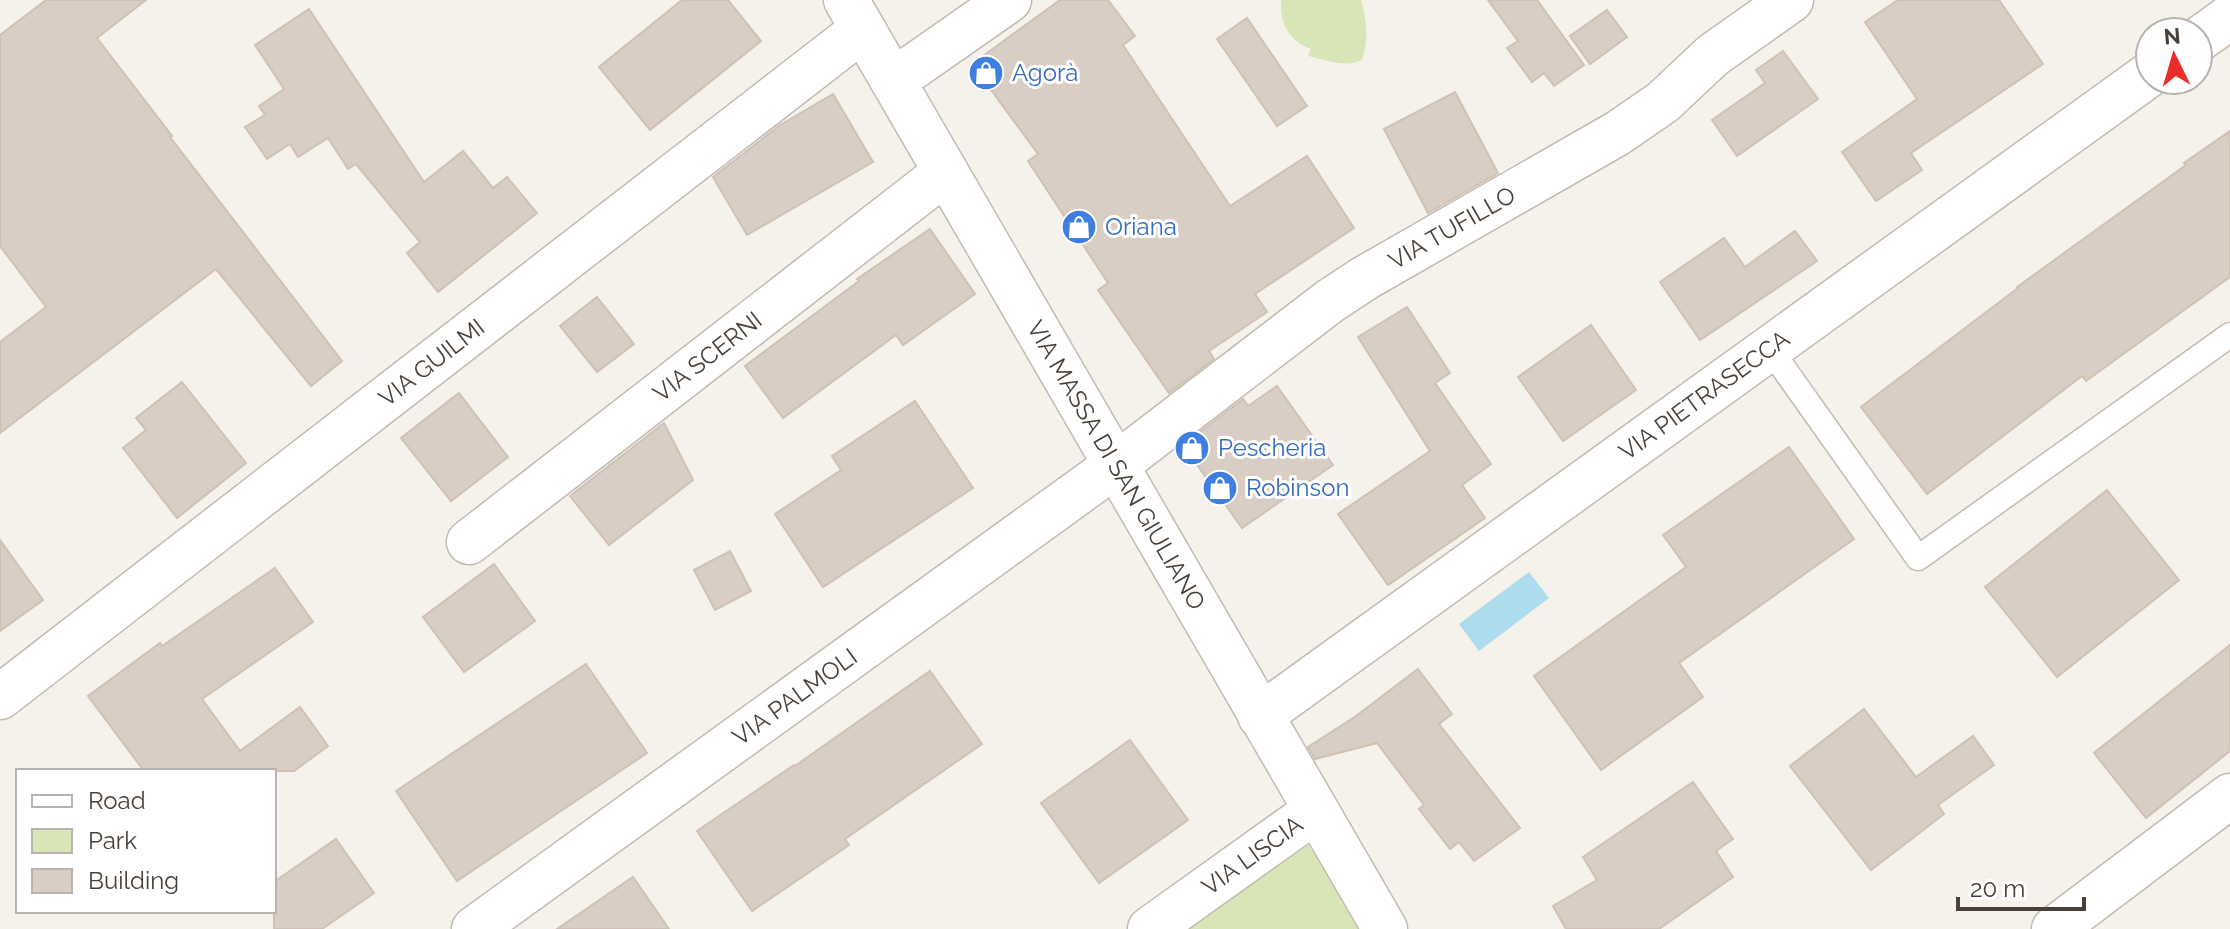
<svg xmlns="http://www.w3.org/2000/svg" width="2230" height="929" font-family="Raleway,sans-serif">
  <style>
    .green { fill: #d8e6b7 }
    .water { fill: #addced }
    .building { fill: #d9cec4; stroke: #d0c1b5; stroke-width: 2 }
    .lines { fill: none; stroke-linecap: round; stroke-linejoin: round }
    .service-casing { stroke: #c3bab1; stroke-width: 27 }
    .minor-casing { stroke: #c3bab1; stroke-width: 47 }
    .tertiary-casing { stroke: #c3bab1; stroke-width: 47 }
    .service { stroke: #fff; stroke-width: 24 }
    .minor { stroke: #fff; stroke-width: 44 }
    .tertiary { stroke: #fff; stroke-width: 44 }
    .labels { text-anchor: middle; stroke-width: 6; stroke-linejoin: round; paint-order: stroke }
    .shop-label { font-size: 24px; fill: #366cbe; stroke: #fff; text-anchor: start }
    .street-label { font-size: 24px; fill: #494039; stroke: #fff }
  </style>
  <rect width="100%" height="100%" fill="#f5f1eb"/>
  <g class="green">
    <path d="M1281 0H1361C1367 21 1369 39 1362 60 1345 68 1326 60 1308 56L1311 49C1289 41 1280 24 1281 0Z"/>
    <path d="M1302 834 1360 929H1167Z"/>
  </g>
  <path class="water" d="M1529 572 1549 598 1479 651 1459 624Z"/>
  <g class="building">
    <path d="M46 0H146L97 38 172 136 170 137 342 361 311 386 216 269 0 433V342L46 307 0 246V35Z"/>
    <path d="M682 0H728L761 41 650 130 599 67Z"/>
    <path d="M1060 0H1108L1135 36 1123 45 1230 206 1307 156 1354 228 1255 294 1267 312 1209 351 1214 359 1169 393 1098 290 1108 283 1028 161 1038 154 972 64Z"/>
    <path d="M1488 0H1537L1584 65 1554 86 1544 73 1532 82 1507 48 1518 41Z"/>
    <path d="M1898 0H1999L2043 64 1911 153 1922 170 1876 201 1842 152 1917 99 1865 22Z"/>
    <path d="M309 9 424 182 463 151 493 188 507 177 537 213 438 292 407 253 420 242 356 164 348 169 328 138 298 157 290 144 267 159 245 127 265 115 259 106 284 89 255 45Z"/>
    <path d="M1607 10 1627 37 1590 64 1570 36Z"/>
    <path d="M1247 18 1307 106 1277 126 1217 39Z"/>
    <path d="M1783 51 1818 99 1737 156 1712 120 1765 83 1756 70Z"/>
    <path d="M1455 92 1498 173 1428 213 1384 129Z"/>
    <path d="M833 94 873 162 747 235 713 177 780 125Z"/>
    <path d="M2230 131V277L2086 381 2082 376 1927 494 1861 407 2018 288 2017 287 2186 165 2184 163Z"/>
    <path d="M930 229 975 294 903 345 896 335 783 418 745 366 859 281 857 279Z"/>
    <path d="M1795 231 1817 261 1700 340 1660 282 1724 238 1745 267Z"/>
    <path d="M597 297 634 344 597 372 560 326Z"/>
    <path d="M1407 307 1450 373 1435 383 1491 464 1462 485 1485 518 1388 585 1338 514 1430 451 1358 337Z"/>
    <path d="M1591 325 1636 390 1563 441 1518 377Z"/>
    <path d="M182 382 246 463 177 518 123 448 146 430 136 418Z"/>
    <path d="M1277 386 1333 465 1242 528 1183 445 1243 399 1248 406Z"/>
    <path d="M459 393 508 457 451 501 401 438Z"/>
    <path d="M915 401 973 488 823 587 775 514 841 470 832 456Z"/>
    <path d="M664 423 693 480 609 545 570 496Z"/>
    <path d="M1789 447 1854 539 1679 663 1703 697 1601 770 1534 676 1686 567 1663 535Z"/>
    <path d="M2107 490 2179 580 2057 677 1985 587Z"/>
    <path d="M0 540 43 600 0 631Z"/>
    <path d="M730 551 751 591 715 610 694 570Z"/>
    <path d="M494 564 535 621 464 672 423 617Z"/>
    <path d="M275 568 313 622 202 699 240 751 300 707 328 746 294 771H144L88 696 160 643 162 646Z"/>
    <path d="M2230 645V751L2146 818 2094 753Z"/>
    <path d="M586 664 647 753 457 881 396 791Z"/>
    <path d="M1418 669 1452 714 1439 724 1520 828 1474 861 1459 842 1450 849 1419 809 1424 805 1377 743 1315 759 1308 747 1356 716Z"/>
    <path d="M930 671 982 744 845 839 849 845 752 911 697 831 794 765 795 766Z"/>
    <path d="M1864 709 1916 777 1973 736 1994 765 1938 805 1944 814 1871 870 1790 766Z"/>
    <path d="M1130 740 1188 820 1099 883 1041 803Z"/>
    <path d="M1693 782 1733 839 1716 851 1733 877 1659 929H1566L1553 906 1597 880 1583 857Z"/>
    <path d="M336 839 374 893 322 929H274V882Z"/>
    <path d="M633 877 669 929H557Z"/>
  </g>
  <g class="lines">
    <defs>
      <path id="service" d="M1770 349 1918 558 2230 335"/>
      <g id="minor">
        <path d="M2198 40 2230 17"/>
        <path d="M893 81 1009 0"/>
        <path id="s1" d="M469 542 946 172"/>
        <path id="s2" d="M0 697 863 29"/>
        <path id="s3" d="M1260 716 2150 74"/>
        <path id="s4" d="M474 929 1116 465 1330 301 1365 278 1618 133 1663 102 1713 55 1791 0"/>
        <path id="s5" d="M1150 929 1315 811"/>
        <path d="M2054 929 2230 796"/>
      </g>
      <g id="tertiary">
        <path id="s6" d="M846 0 1385 929"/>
      </g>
    </defs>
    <use href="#service" class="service-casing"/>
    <use href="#minor" class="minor-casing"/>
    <use href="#tertiary" class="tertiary-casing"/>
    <use href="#service" class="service"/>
    <use href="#minor" class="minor"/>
    <use href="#tertiary" class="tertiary"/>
  </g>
  <defs>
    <symbol id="shop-disc" viewBox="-11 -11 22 22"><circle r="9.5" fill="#3f7fe0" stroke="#fff"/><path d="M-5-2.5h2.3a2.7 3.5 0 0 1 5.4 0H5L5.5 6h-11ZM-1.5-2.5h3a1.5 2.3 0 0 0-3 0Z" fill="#fff"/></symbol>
  </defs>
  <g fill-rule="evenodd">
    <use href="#shop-disc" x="966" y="53" width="40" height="40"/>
    <use href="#shop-disc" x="1059" y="207" width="40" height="40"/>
    <use href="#shop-disc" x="1172" y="428" width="40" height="40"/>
    <use href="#shop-disc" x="1200" y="468" width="40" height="40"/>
  </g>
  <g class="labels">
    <g class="shop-label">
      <text x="1012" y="81">Agorà</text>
      <text x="1105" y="235">Oriana</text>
      <text x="1218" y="456">Pescheria</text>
      <text x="1246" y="496">Robinson</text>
    </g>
    <g class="street-label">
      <text dy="8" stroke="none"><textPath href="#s4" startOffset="1204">VIA TUFILLO</textPath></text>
      <text dy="8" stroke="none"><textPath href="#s1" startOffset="302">VIA SCERNI</textPath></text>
      <text dy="8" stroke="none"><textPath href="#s2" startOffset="546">VIA GUILMI</textPath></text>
      <text dy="8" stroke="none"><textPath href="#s3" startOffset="548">VIA PIETRASECCA</textPath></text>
      <text dy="8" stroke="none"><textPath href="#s6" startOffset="538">VIA MASSA DI SAN GIULIANO</textPath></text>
      <text dy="8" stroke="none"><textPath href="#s4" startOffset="396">VIA PALMOLI</textPath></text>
      <text dy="8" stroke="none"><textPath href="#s5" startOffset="126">VIA LISCIA</textPath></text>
    </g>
  </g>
  <rect x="16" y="769" width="260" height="144" fill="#ffffff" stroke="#b6b3b0" stroke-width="2"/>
  <rect x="32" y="795" width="40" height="12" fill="#ffffff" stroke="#b6b3b0" stroke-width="2"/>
  <text x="88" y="809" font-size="24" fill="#494039">Road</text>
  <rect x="32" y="829" width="40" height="24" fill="#d8e6b7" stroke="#b6b3b0" stroke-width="2"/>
  <text x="88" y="849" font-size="24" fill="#494039">Park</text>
  <rect x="32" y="869" width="40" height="24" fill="#d9cec4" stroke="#b6b3b0" stroke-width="2"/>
  <text x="88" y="889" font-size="24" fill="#494039">Building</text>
  <g transform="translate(2174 56) rotate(355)"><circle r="38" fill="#ffffff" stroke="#b6b3b0" stroke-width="2"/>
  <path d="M0-6L14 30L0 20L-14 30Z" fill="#ec2b2b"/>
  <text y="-12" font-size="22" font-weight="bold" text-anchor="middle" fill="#494039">N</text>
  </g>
  <path d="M1958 897v12h126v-12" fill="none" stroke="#494039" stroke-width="4"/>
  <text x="1970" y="897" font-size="24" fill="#494039" stroke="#ffffff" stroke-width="6" paint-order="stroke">20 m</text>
</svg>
